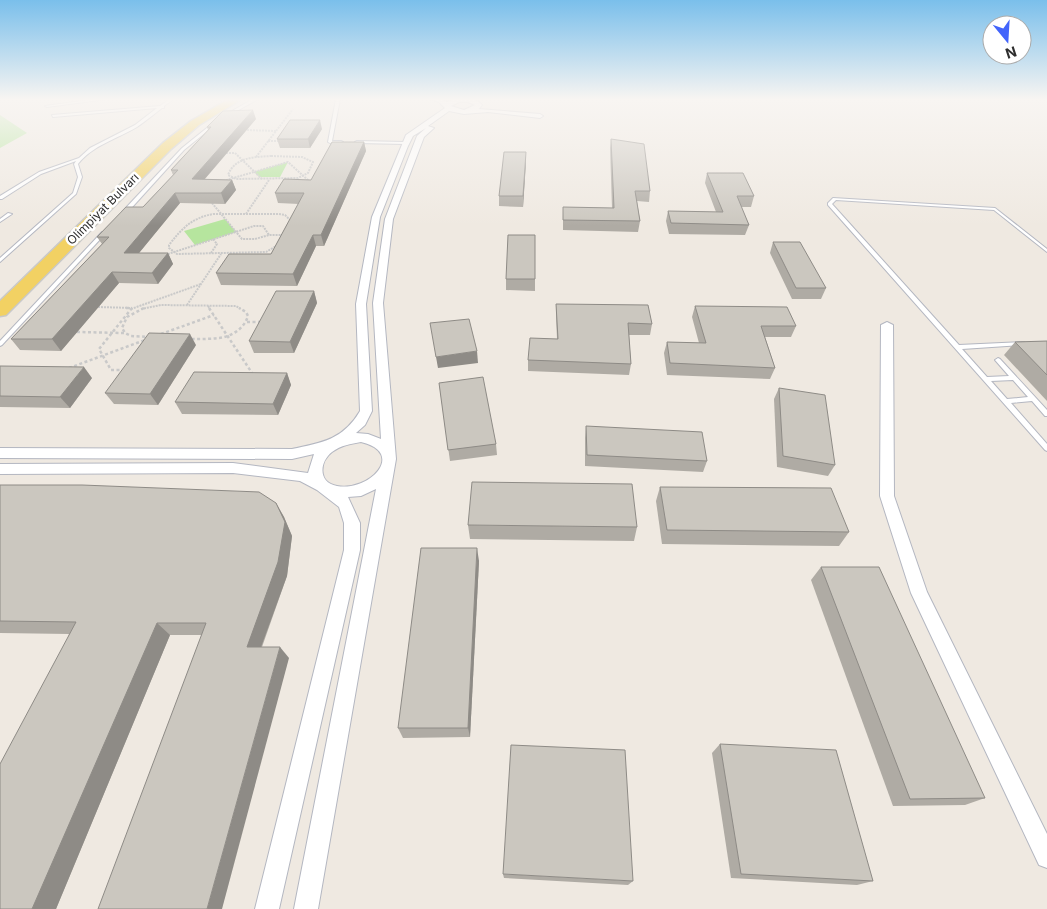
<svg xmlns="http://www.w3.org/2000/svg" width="1047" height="909" font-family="Inter,sans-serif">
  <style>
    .green { fill: #b6e59e }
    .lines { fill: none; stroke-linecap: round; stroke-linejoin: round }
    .lane-casing { stroke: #b4b7c1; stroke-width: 2 }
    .street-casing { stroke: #b4b7c1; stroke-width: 2 }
    .primary-casing { stroke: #c9c9c9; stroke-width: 3 }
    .path-far1 { stroke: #c9c9c9; stroke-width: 2; stroke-dasharray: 2 1; stroke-linecap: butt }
    .path { stroke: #c9c9c9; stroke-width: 2.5; stroke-dasharray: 3 2.5; stroke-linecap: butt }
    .lane { fill: #fff; fill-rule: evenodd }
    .street { fill: #fff; fill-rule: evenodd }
    .primary { fill: #f2d163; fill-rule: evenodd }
    .wall { fill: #afaba4 }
    .shaded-wall { fill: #8e8b86 }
    .building { fill: #cbc7bf; stroke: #8e8b86 }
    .labels { text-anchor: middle; stroke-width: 5; stroke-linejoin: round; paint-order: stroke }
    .far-street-label { font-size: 12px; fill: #2e2e2e; stroke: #fff }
  </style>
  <rect width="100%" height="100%" fill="#efe9e1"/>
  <g class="green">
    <path d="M0 115 27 133 0 148Z"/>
    <path d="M288 162 280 177H260L254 172Z"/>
    <path d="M225 219 236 232 195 245 184 231Z"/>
  </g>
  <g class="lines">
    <defs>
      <g id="lane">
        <path d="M96 99H107L47 107 45 106Z"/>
        <path d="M170 99H174L164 106V108H162C154 114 146 121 137 127 117 139 93 145 78 164L82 177 76 194 0 262V258L73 193 78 177 74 164 76 161 41 174 2 199H0V196L39 172 79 158 90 148 135 125 157 108 53 117 52 115 160 106Z"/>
        <path d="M253 99H258L228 116 225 115Z"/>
        <path d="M336 99H340L332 141H341L343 142C340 144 331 144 328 142Z"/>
        <path d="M213 123 216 124 184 150 126 214H122V212L182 148Z"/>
        <path d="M357 141 406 142 408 143 406 144 356 143 355 142Z"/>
        <path d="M833 198 995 208 1047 249V252L994 210 836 200 832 204 959 345 1024 342 1025 343 1022 345 962 349 987 377 1009 376 995 360 998 358 1000 359 1047 410V416H1045L1032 401 1011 403 1047 444V451L1045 450 828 205V203ZM1013 380 1028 397 1007 399 991 381Z"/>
        <path d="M8 213 12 214 0 222V219Z"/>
        <path d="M102 232 106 233 2 345 0 346V341Z"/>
      </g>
      <g id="street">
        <path d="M430 99H441L447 102C458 98 474 96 482 105L479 109 540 114 543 116 540 118 488 112 464 114 449 111 428 126 434 128 424 137 393 219 383 303 396 459 318 909H294L376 489 361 496 348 497 360 523V550L279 909H255L344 550V523L339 507 317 490 300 481 233 473 0 474V464L233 463 308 473 314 454 292 459 0 458V448L292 449C321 443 343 440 360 411L356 304 372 217 406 135 445 108 439 102ZM468 102 475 105 464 110 451 106 459 102ZM426 128 417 136 385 219 373 303 381 439 368 434 356 433 365 425 372 411 366 304 380 217 408 146 413 136ZM361 442C407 453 369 492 337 486 318 483 319 462 332 452 341 445 351 444 361 442Z"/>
        <path d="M887 322 893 325 894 496 927 592 1047 834V868L1039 865 911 593 880 496 881 325Z"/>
      </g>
      <path id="primary" d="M229 99H242L199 125 171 149 6 315 0 316V301L163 143 191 121Z"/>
    </defs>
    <use href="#lane" class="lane-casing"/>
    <use href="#street" class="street-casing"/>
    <use href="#primary" class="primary-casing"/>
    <g class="path-far1">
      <path d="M247 130 276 131"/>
      <path d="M268 141H281"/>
      <path d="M223 153H235L262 179"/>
      <path d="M271 156 302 157 313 162 308 173 298 178 236 179 228 175C235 157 254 157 271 156Z"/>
      <path d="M256 157 293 109"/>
      <path d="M223 181 288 162 309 181"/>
      <path d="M212 203 242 239H255L269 235"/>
      <path d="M213 214H279L285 215 291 221 278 245 266 252 177 254 169 248V245C182 228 192 218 213 214Z"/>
      <path d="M246 214 269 180"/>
      <path d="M211 253 217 244 213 239"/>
      <path d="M165 255 254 226H263L269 235H285"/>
      <path d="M187 305 221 254"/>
      <path d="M208 306 210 309"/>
      <path d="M98 307 132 308"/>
      <path d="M131 309 201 284"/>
      <path d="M141 309 161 305 236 306 241 309"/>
    </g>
    <g class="path">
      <path d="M126 308H132"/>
      <path d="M144 308 127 317 122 328 125 333 131 336C157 337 193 341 218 338 231 337 244 329 248 316L246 312 239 308"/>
      <path d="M209 308 252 373 250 375"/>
      <path d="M247 322H264"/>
      <path d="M77 332 124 333"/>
      <path d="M161 334 214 315"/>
      <path d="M69 368 145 340"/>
      <path d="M125 370H111L99 349 132 308"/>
    </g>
    <use href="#lane" class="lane"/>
    <use href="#street" class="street"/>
    <use href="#primary" class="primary"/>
  </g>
  <g class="wall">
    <path d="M256 119 205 179 232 180 236 190 225 204 180 203 139 253H168L173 264 158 284 119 283 61 351 20 350 11 339 102 244 97 237 143 207 173 175 171 170 208 130 207 127Z"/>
    <path d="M322 129 310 148H280L277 139Z"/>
    <path d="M611 139 650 191 649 202 637 201 640 221 638 232 563 230V207L612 208 610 148Z"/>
    <path d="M364 142 366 151 324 246H316L297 286 221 285 216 273 271 254 299 204 278 203 275 193 311 180Z"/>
    <path d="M526 162 523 207 499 206V196Z"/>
    <path d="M707 173 754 196 751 207H741L749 225 745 235 669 234 666 221 668 211 716 212 705 183Z"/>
    <path d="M535 235V291L506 290V279Z"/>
    <path d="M773 242 826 288 821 299H792L770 253Z"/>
    <path d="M314 291 317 303 294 353H254L249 341Z"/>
    <path d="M556 304 652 324 650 335H629L631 364 629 375 528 371V360L557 339 556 315Z"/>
    <path d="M695 306 796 326 791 337H765L775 368 770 379 667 375 664 353 667 342 699 343 692 317Z"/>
    <path d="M1047 341V401L1004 355 1015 342Z"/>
    <path d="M196 345 158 405 114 404 105 393Z"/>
    <path d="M0 366 92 378 70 408 0 407Z"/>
    <path d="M287 373 291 385 278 415 182 414 175 402Z"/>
    <path d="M439 383 496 444 497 455 450 461Z"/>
    <path d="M779 388 835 465 828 476 777 467 774 399Z"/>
    <path d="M586 426 707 461 703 472 585 466V438Z"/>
    <path d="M0 485 276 503 284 517 292 536 287 576 262 647 289 658 201 635H170L56 909H0L69 634 0 633Z"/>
    <path d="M660 487 849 532 839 546 662 544 656 501Z"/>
    <path d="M468 525 637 527 634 541 470 539Z"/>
    <path d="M479 561 470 737 403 738 398 728Z"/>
    <path d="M821 567 985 798 965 805 893 806 811 580Z"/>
    <path d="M720 744 873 881 857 885 731 878 712 753Z"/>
    <path d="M503 874 633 881 628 885 504 878Z"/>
  </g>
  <g class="shaded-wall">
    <path d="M253 110 256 119 196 189 192 179Z"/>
    <path d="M320 120 322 129 310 148 308 139Z"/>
    <path d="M364 142 366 151 324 246 321 235Z"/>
    <path d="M526 152V162L523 207V196Z"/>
    <path d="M232 180 236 190 225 204 221 193Z"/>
    <path d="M175 193 180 203 130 264 124 253Z"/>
    <path d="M313 235 316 246 297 286 293 274Z"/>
    <path d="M168 253 173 264 158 284 152 273Z"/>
    <path d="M112 272 119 283 61 351 52 339Z"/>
    <path d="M314 291 317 303 294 353 290 342Z"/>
    <path d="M190 334 196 345 158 405 150 394Z"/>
    <path d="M477 351 478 363 438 368 436 357Z"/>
    <path d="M84 367 92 378 70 408 60 397Z"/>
    <path d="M287 373 291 385 278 415 273 404Z"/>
    <path d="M276 503 284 517 292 536 287 576 257 658 247 647Z"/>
    <path d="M477 548 479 561 470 737 468 728Z"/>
    <path d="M157 623 170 635 56 909H32Z"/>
    <path d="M280 647 289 658 222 909H207Z"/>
  </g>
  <g class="building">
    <path d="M253 110 192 179 232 180 221 193H175L124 253H168L152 273 112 272 52 339H11L109 237H97L126 207H143L178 170H171L211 127H207L223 111Z"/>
    <path d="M290 120H320L308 139H277Z"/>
    <path d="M611 139 644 144 650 191H635L640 221 563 220V207L614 208Z"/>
    <path d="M332 142H364L321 235H313L293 274 216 273 229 254H271L304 193H275L284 179 311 180Z"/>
    <path d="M504 152H526L523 196H499Z"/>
    <path d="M707 173H743L754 196H737L749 225 671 223 668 211 723 212Z"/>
    <path d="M508 235H535V279H506Z"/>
    <path d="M773 242H800L826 288H796Z"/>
    <path d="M276 291H314L290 342 249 341Z"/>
    <path d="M556 304 648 305 652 324 628 323 631 364 528 360 530 338 558 339Z"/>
    <path d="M695 306 787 307 796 326H761L775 368 670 363 667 342 706 343Z"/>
    <path d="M469 319 477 351 436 357 430 323Z"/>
    <path d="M149 333 190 334 150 394 105 393Z"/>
    <path d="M1047 341V375L1015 342Z"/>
    <path d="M0 366 84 367 60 397 0 396Z"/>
    <path d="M194 372 287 373 273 404 175 402Z"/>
    <path d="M483 377 496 444 448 450 439 383Z"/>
    <path d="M779 388 825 395 835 465 783 456Z"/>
    <path d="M586 426 702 432 707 461 587 455Z"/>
    <path d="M472 482 632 484 637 527 468 525Z"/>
    <path d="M0 485H82L259 492 276 503 285 522 278 562 247 647H280L207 909H98L206 623H157L32 909H0V764L76 622 0 621Z"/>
    <path d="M660 487 831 488 849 532 667 530Z"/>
    <path d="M421 548H477L468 728H398Z"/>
    <path d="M821 567H879L985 798 910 799Z"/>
    <path d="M720 744 836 750 873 881 741 874Z"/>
    <path d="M511 745 625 750 633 881 503 874Z"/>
  </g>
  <linearGradient id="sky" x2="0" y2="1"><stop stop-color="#7abfeb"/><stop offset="0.44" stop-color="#f8f5f2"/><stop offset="1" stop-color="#f8f5f2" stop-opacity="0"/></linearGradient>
  <rect width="1047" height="226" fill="url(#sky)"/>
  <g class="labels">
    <g class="far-street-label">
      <text transform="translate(103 209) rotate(-45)" y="4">Olimpiyat Bulvarı</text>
    </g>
  </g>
  <g transform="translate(1007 40) rotate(162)"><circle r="24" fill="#ffffff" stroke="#ababab"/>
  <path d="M0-4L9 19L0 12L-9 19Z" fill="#4264fb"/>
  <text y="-8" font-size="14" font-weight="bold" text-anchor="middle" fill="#2e2e2e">N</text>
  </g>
</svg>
